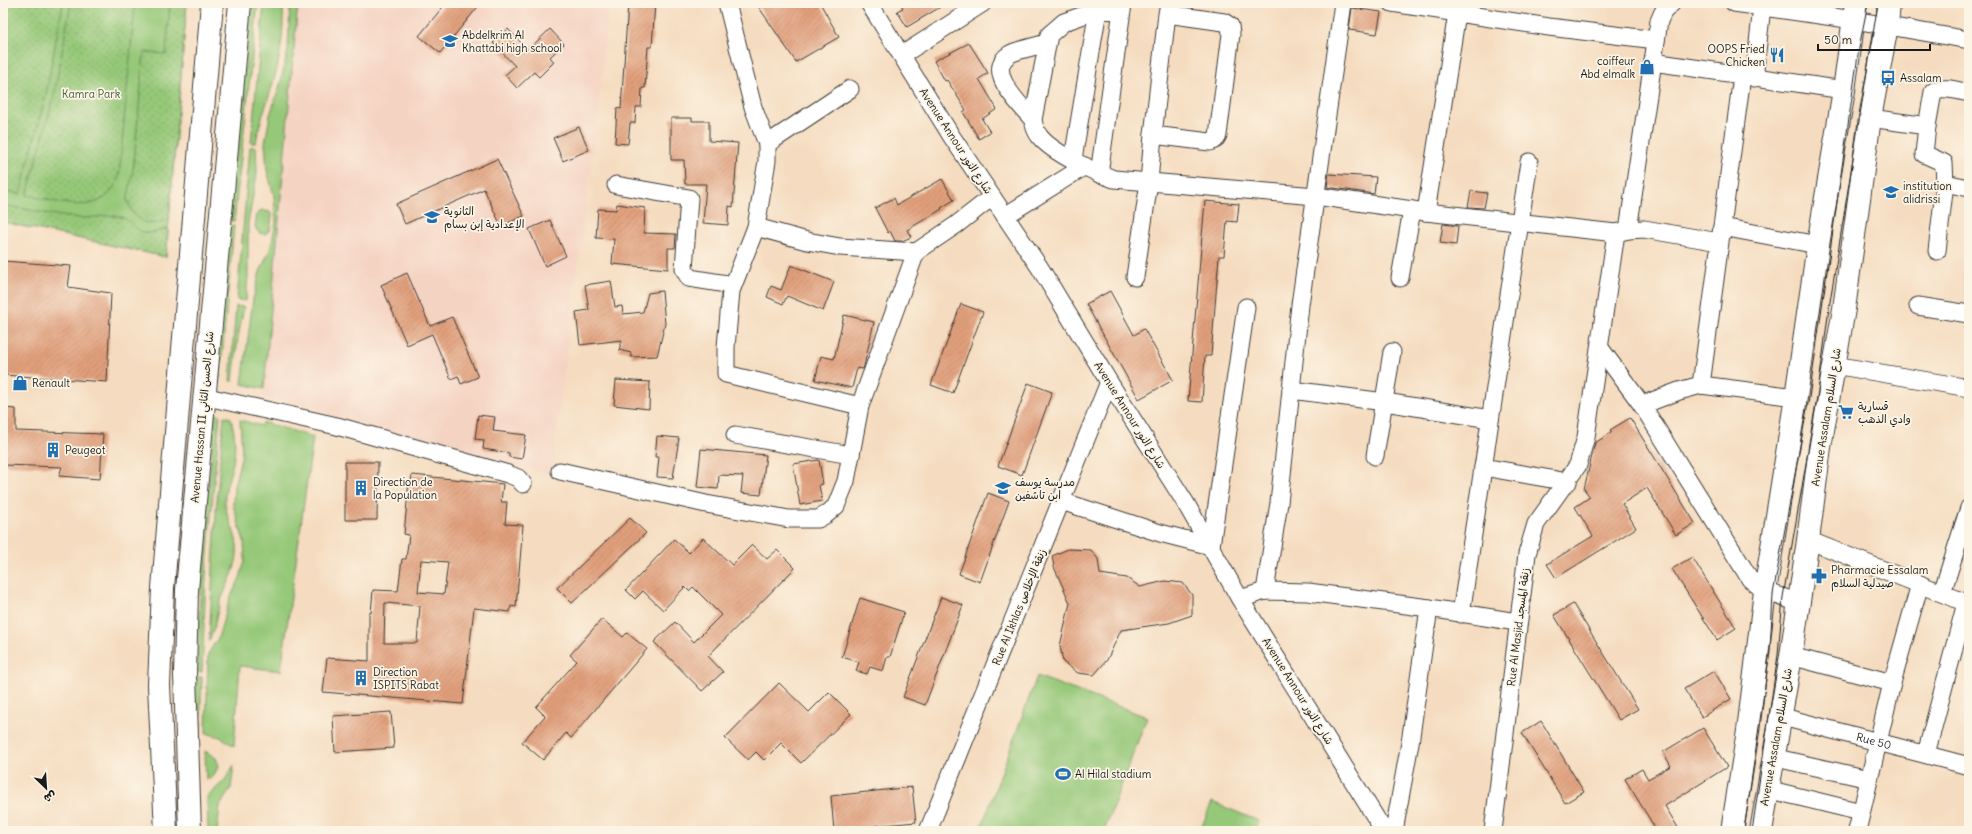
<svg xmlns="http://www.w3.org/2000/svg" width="1972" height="834" font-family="Delius,'Playpen Sans Arabic',sans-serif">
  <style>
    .built { fill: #f5d3c2 }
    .green { fill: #95c878; stroke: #58724a }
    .garden { fill: url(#garden-dots); stroke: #58724a }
    .building { fill: url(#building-hatch); fill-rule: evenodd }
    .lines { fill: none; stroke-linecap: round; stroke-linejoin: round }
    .minor-casing { stroke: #3d3935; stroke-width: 19 }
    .secondary-casing { stroke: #3d3935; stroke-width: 24 }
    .primary-casing { stroke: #3d3935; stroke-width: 24 }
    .minor { stroke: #fff; stroke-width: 17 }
    .secondary { stroke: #fff; stroke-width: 22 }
    .primary { stroke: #fff; stroke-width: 22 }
    .tram { stroke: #1c1c1c; stroke-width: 1 }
    .labels { text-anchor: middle; stroke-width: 3.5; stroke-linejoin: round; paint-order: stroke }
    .poi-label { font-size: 11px; fill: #1c1c1c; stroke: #fcf5e5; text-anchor: start }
    .park-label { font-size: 11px; fill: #46583c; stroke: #fcf5e5 }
    .street-label { font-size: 11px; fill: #1c1c1c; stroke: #fcf5e5 }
  </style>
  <defs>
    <pattern id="garden-dots" width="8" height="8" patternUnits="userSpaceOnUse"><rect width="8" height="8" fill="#95c878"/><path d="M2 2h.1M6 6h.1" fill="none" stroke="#80ab67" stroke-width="1.8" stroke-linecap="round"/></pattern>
    <pattern id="building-hatch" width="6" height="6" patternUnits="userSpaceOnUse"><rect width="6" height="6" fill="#e19f7b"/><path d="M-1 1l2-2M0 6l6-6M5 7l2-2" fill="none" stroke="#c0886a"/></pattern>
  </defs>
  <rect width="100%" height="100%" fill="#fcf5e5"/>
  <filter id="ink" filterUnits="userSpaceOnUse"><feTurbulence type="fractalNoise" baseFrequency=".025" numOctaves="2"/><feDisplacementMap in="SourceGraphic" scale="8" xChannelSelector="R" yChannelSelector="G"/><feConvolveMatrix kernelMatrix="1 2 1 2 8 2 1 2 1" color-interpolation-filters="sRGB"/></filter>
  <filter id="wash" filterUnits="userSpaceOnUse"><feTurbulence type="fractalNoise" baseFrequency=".012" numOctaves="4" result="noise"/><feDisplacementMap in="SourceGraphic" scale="16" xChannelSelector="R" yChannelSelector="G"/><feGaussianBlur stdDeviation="0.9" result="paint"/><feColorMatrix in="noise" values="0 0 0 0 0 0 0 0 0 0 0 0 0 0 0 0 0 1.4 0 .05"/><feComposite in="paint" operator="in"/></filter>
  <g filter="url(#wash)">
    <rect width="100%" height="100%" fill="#f5dcc0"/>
    <path class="built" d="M298 3H608L599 106 551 475 263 397Z"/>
    <g class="green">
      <path d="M3 3H187L166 257 3 222Z"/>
      <path d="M252 3H258L234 221H228Z"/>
      <path d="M264 3H283C284 30 281 57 273 83 267 104 259 122 256 143H251Z"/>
      <path d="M290 3H298L264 389 242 384 253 299 260 272 271 247 276 222 274 196 267 170 265 143 270 115 280 85 288 50Z"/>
      <path d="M250 147H256L257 174 248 223V277L246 301 237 300Z"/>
      <path d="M261 210 270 212 272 217 270 230 265 234 259 233 255 227 257 214Z"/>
      <path d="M228 225 234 226 220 378H215Z"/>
      <path d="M236 306 244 307 238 337 233 381H230Z"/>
      <path d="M215 414 220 415 206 574 202 672H197L201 573Z"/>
      <path d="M224 416 231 418C235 433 236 448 233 463 231 474 226 484 225 495 223 514 235 527 237 545 239 567 227 583 220 603 216 616 215 629 209 641L217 495Z"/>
      <path d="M240 420 262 426 263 422 313 437 281 671 240 666 234 746 220 737 206 733 208 654 218 638 230 598 240 578 245 560 244 541 233 505 234 486 242 454Z"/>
      <path d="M1037 676 1147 717 1104 831H980Z"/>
      <path d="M197 677H202L200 732H195Z"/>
      <path d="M205 751 216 758 219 766 213 776 206 780Z"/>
      <path d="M234 765 231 788 220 806 217 831H208L207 797 225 780Z"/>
      <path d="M1212 802 1259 821 1254 831H1200Z"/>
    </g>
    <g class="garden">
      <path d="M3 3H63L46 94 20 194 3 191Z"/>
      <path d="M71 3H135L119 176C105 220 60 202 27 195L54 96Z"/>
      <path d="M170 3H187L169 219 154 224 143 222 133 213 127 200 133 171 144 52 166 54Z"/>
      <path d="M3 205C28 209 54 216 79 218 91 219 103 214 116 216 139 218 131 243 168 228L166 257 3 222Z"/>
    </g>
    <g id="blocks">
      <g class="building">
        <path d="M446 3H481L440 53 419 36Z"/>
        <path d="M628 3H655L652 47H648L645 88H642L641 107H636L635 123H630L628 144 615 143 617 108 621 109Z"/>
        <path d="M756 3H820L839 37 796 62Z"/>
        <path d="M900 3H947L907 27 897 11 903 8Z"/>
        <path d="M1352 8 1381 12 1377 34 1349 30Z"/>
        <path d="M508 29 528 50 550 29 564 44 550 57 554 62 539 77 534 72 517 88 505 75 515 66 493 43Z"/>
        <path d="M969 43 988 73 979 79 997 109 982 119 990 132 979 139 963 112 966 110 947 80 945 81 934 61Z"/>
        <path d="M671 118H692V121H709V141L738 143 733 207 729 206 728 225 703 223 706 184H685L684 160H671Z"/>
        <path d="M579 127 589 150 563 161 553 138Z"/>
        <path d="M497 159 524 216 501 226 484 189 405 224 396 204Z"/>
        <path d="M1329 174 1376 177 1374 194 1327 187Z"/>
        <path d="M942 179 954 200 941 208 942 209 907 230 911 237 902 241H895L890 231 888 233 875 208 894 198 897 205Z"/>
        <path d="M1471 191 1487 193 1484 208 1468 207Z"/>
        <path d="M1205 201 1239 204 1237 222 1227 221 1224 256H1219L1211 356H1205L1202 402 1188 401Z"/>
        <path d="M617 204 645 208 644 233 676 234 675 248H668V269L612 264 614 239 596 238 598 209 616 210Z"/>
        <path d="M550 220 566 256 545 266 529 229Z"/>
        <path d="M1443 224 1458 226 1456 245 1440 243Z"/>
        <path d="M3 261 71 266 68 287 111 293 107 382 3 375Z"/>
        <path d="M791 265 834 282 823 311 787 296 783 304 767 297 771 286 781 290Z"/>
        <path d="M407 273 430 326 452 317 478 377 461 384 458 376 451 379 432 334 407 345 381 285Z"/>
        <path d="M611 281 615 307 622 306 623 314 643 312 648 293 662 291 665 324 657 356 631 357V353L619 350 622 340 580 345 576 312 589 310 585 285Z"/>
        <path d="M1110 291 1134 335 1144 329 1173 380 1139 399 1086 304Z"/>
        <path d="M961 304 983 312 953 393 931 385Z"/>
        <path d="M844 315 874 322 864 366 863 369 857 368 852 388 815 380 821 356 834 359Z"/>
        <path d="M616 380 650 382 649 409 614 405Z"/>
        <path d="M1028 383 1052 392 1022 475 998 466Z"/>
        <path d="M3 408 16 409V431L103 434 100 479 59 476 62 467 3 465Z"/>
        <path d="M478 415 495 417 493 431 526 435 522 459 509 457V453L483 449 484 440 475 439Z"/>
        <path d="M1630 418 1695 523 1676 535 1647 488 1622 504 1636 528 1556 578 1547 564 1593 536 1575 507 1590 497 1584 489 1595 443 1612 432 1610 430Z"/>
        <path d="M657 436 679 438 673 478 657 477 659 457H655Z"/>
        <path d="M701 449 766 455 761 495 741 493 743 476 719 475 718 489 697 487Z"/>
        <path d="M819 460 823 484 819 485 822 501 800 505 793 464Z"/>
        <path d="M345 462H378L377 520H345Z"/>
        <path d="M412 475 503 484 501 502H507L505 524 523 525 516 607 511 606 510 612 474 608 463 704 323 692 327 658 369 661V613H371L373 590 398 591 402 559H406L409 535 404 534 409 481H411ZM421 560 448 562 444 594 418 592ZM385 603 420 606 417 643H384Z"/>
        <path d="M988 493 1009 501 980 582 959 574Z"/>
        <path d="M630 518 646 533 572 603 557 588Z"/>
        <path d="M703 538 732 565 752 545 767 559 777 550 795 568 708 656 723 672 702 691 654 642 675 622 694 642 721 615 693 587 689 591 685 587 663 610 643 591 635 599 626 590 674 539 689 553Z"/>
        <path d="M1068 549 1091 550 1098 559 1100 574 1127 578 1140 587 1165 581 1183 583 1192 595V615L1169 623 1121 630 1107 660 1094 675 1078 673 1063 662 1060 646 1070 603 1054 567 1052 556Z"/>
        <path d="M1692 557 1736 628 1717 640 1672 569Z"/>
        <path d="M941 597 963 605 925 705 903 697Z"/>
        <path d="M860 598 904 612 890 657H887L883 671 870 667 867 674 856 671 859 662 842 657Z"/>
        <path d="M1573 604 1638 709 1619 720 1554 615Z"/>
        <path d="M602 619 623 637 627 633 647 649 571 738 566 733 543 760 522 742 545 716 536 707 577 661 570 655Z"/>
        <path d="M1714 671 1731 699 1702 717 1684 689Z"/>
        <path d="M779 683 809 712 829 692 851 714 801 763 781 743 764 760 756 752 748 760 725 738Z"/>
        <path d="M391 712 394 748 335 752 333 716Z"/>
        <path d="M1541 721 1584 792 1565 803 1522 733Z"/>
        <path d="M1703 728 1727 767 1665 806 1680 831H1657L1625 779 1642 769 1648 779 1671 766 1663 752Z"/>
        <path d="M912 787 916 822 874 826V831H834L831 796Z"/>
      </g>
    </g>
  </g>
  <g filter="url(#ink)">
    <use href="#blocks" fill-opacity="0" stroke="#3d3935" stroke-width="1"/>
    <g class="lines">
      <defs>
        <g id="minor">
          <path d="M727 3 753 107 767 144V161L756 227 731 291 726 347V374L860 406"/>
          <path d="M869 3 952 137 1040 268 1109 382 1185 502 1240 599 1384 831"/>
          <path d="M1392 3 1549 27 1656 40"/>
          <path d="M1734 3 1854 20 1969 40"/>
          <path d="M1098 10 1064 22 1049 35 1033 120C1034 126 1036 132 1040 137 1053 153 1094 172 1114 179L1316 196 1426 212 1616 233"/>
          <path d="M1167 14 1224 22 1230 26 1231 34 1218 135 1215 140 1210 142 1153 135 1167 14 1169 3"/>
          <path d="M902 55 983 3"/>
          <path d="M1653 62 1844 90"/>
          <path d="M1754 78 1762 7"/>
          <path d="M1870 118 1927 126 1933 92C1941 85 1959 91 1969 93"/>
          <path d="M1033 120C1021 105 983 71 1010 54 1020 49 1035 47 1046 43"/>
          <path d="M1927 126 1924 154 1944 163 1945 183 1969 188"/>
          <path d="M767 144 850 89"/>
          <path d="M1073 159 1098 10 1122 11"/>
          <path d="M1099 174 1123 3"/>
          <path d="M616 185 689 198 684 269 689 278 733 285"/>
          <path d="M1426 212 1457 13"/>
          <path d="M1005 216 1085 166"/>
          <path d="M756 227 807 241 840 247 916 252 956 225 992 197"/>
          <path d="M1722 227 1818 245"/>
          <path d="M1628 230 1644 229 1719 242"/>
          <path d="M1937 251 1945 183"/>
          <path d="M1135 277 1149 182 1153 135"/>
          <path d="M1400 278 1412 210"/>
          <path d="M1918 306 1969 314"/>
          <path d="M1600 348 1642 405 1750 579 1765 591 1799 603"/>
          <path d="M1834 365 1969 388"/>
          <path d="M1701 385 1796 397"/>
          <path d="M1291 390 1385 402 1490 419"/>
          <path d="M203 396 337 426 508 474 518 478 523 484"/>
          <path d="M1642 405 1679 391 1701 385 1742 76"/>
          <path d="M735 435 851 455"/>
          <path d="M1375 456 1392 352"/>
          <path d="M1483 467 1568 482"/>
          <path d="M560 471 706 504 789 519H818L827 514 836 506 846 481 860 406 916 252"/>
          <path d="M1061 501 1160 533 1211 546 1246 307"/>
          <path d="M1808 540 1969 604"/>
          <path d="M1265 591 1279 503 1300 305 1343 3"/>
          <path d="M1942 593 1969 508"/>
          <path d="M1240 599 1265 591 1308 592 1429 608 1517 622"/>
          <path d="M1461 614 1529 162"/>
          <path d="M1791 656 1892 683"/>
          <path id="s1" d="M1779 716 1969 766"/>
          <path d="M1926 754 1966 603"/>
          <path d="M1772 757 1869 779"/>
          <path d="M1767 789 1861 812"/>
          <path d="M928 831 1109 382"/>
          <path d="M1394 831 1410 743 1429 608"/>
          <path d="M1493 831 1527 554 1536 524 1578 465 1586 437 1616 233 1628 230 1659 21 1663 12 1672 3"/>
          <path d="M1857 831 1892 683 1920 584"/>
        </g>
        <g id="secondary">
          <path d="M1732 831 1748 731 1765 591 1796 397 1818 245 1844 90 1856 3"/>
          <path d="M1761 831 1791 656 1808 540 1820 447 1844 309 1870 118 1887 26 1889 3"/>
        </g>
        <g id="primary">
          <path d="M166 831 159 685 163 588 212 3"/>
          <path d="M190 831 185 675 187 590 240 3"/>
        </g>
      </defs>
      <use href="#minor" class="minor-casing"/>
      <use href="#secondary" class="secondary-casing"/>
      <use href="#primary" class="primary-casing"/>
      <use href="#minor" class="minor"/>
      <use href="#secondary" class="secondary"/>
      <use href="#primary" class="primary"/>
      <g class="tram">
        <path d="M1744 831 1770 651 1773 594 1809 398 1859 48 1868 3"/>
        <path d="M1752 831 1778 655 1783 597 1817 400 1829 308 1878 3"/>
      </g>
    </g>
  </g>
  <defs>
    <symbol id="school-bare" viewBox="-9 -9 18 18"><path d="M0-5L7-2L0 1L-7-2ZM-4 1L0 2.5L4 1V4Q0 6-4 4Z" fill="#1f6fb2" stroke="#fcf5e5" stroke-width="2.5" paint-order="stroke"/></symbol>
    <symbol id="restaurant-bare" viewBox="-9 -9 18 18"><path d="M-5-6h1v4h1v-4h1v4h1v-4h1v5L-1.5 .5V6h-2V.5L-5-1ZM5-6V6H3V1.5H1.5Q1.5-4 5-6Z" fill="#1f6fb2" stroke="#fcf5e5" stroke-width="2.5" paint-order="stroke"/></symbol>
    <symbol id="shop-bare" viewBox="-9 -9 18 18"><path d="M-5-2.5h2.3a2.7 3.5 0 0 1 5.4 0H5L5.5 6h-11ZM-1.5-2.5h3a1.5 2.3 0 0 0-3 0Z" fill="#1f6fb2" stroke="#fcf5e5" stroke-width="2.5" paint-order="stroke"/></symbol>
    <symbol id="bus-bare" viewBox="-9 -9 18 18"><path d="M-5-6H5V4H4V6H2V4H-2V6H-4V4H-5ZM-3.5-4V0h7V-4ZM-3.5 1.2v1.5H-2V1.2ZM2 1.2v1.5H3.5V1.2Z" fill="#1f6fb2" stroke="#fcf5e5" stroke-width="2.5" paint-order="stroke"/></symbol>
    <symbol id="supermarket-bare" viewBox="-9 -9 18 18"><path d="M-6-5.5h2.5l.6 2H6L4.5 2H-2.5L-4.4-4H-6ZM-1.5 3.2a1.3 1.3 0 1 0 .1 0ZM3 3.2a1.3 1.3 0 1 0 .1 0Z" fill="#1f6fb2" stroke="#fcf5e5" stroke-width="2.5" paint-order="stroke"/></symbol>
    <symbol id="building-bare" viewBox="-9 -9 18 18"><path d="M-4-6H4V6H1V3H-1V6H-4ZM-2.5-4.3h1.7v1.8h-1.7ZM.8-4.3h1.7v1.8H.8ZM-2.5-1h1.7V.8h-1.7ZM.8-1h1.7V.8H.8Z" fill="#1f6fb2" stroke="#fcf5e5" stroke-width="2.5" paint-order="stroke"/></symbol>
    <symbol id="pharmacy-bare" viewBox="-9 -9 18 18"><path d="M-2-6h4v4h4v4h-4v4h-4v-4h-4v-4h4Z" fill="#1f6fb2" stroke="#fcf5e5" stroke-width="2.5" paint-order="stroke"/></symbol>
    <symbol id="stadium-bare" viewBox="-9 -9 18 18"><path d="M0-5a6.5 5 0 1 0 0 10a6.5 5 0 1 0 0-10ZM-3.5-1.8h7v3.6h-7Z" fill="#1f6fb2" stroke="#fcf5e5" stroke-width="2.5" paint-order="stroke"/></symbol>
  </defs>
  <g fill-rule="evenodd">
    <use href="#school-bare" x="439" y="30" width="22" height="22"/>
    <use href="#restaurant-bare" x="1766" y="44" width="22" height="22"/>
    <use href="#shop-bare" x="1636" y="56" width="22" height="22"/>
    <use href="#bus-bare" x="1877" y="67" width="22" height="22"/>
    <use href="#school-bare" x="1880" y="181" width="22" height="22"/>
    <use href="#school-bare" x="421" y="206" width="22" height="22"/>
    <use href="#shop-bare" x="9" y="372" width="22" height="22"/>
    <use href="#supermarket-bare" x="1835" y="401" width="22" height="22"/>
    <use href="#building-bare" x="42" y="439" width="22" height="22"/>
    <use href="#building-bare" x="350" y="477" width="22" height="22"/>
    <use href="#school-bare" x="992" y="477" width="22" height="22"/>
    <use href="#pharmacy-bare" x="1808" y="565" width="22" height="22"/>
    <use href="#building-bare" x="350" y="667" width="22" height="22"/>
    <use href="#stadium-bare" x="1052" y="763" width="22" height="22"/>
  </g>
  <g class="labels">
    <g class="poi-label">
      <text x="462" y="39">Abdelkrim Al<tspan x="462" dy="13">Khattabi high school</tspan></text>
      <text x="1765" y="53" text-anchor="end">OOPS Fried<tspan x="1765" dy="13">Chicken</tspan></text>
      <text x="1635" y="65" text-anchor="end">coiffeur<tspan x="1635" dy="13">Abd elmalk</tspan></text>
      <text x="1900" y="82">Assalam</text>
      <text x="1903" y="190">institution<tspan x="1903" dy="13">alidrissi</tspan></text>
      <text x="444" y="215">الثانوية<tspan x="444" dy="13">الإعدادية إبن بسام</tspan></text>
      <text x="32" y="387">Renault</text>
      <text x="1858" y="410">قسارية<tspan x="1858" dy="13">وادي الذهب</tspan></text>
      <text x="65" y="454">Peugeot</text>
      <text x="373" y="486">Direction de<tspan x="373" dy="13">la Population</tspan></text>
      <text x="1015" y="486">مدرسة يوسف<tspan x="1015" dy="13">ابن تاشفين</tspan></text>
      <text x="1831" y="574">Pharmacie Essalam<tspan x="1831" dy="13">صيدلية السلام</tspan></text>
      <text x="373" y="676">Direction<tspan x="373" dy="13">ISPITS Rabat</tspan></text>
      <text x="1075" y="778">Al Hilal stadium</text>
    </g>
    <g class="park-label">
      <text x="91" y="98">Kamra Park</text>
    </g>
    <g class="street-label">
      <text transform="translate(956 141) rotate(57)" y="4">Avenue Annour شارع النور</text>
      <text transform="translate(1130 415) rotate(58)" y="4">Avenue Annour شارع النور</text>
      <text transform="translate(202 417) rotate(-85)" y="4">Avenue Hassan II شارع الحسن الثاني</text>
      <text transform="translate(1826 417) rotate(-81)" y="4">Avenue Assalam شارع السلام</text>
      <text transform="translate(1019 607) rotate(-68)" y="4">Rue Al Ikhlas زنقة الإخلاص</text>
      <text transform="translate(1518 627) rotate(-83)" y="4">Rue Al Masjid زنقة المسجد</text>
      <text transform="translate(1298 691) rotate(58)" y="4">Avenue Annour شارع النور</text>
      <text transform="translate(1776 737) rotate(-80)" y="4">Avenue Assalam شارع السلام</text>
      <text dy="4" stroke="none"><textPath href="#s1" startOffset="98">Rue 50</textPath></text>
    </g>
  </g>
  <rect width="1972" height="834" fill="none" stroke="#fcf5e5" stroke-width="16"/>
  <g transform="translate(46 788) rotate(155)" stroke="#fcf5e5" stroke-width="3" paint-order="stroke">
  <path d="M0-3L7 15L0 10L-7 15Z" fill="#1c1c1c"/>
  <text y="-6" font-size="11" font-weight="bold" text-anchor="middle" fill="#1c1c1c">ش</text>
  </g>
  <path d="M1818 44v6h112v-6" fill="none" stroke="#1c1c1c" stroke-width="2"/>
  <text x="1824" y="44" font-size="12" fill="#1c1c1c" stroke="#fcf5e5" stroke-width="3" paint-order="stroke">50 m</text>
</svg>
